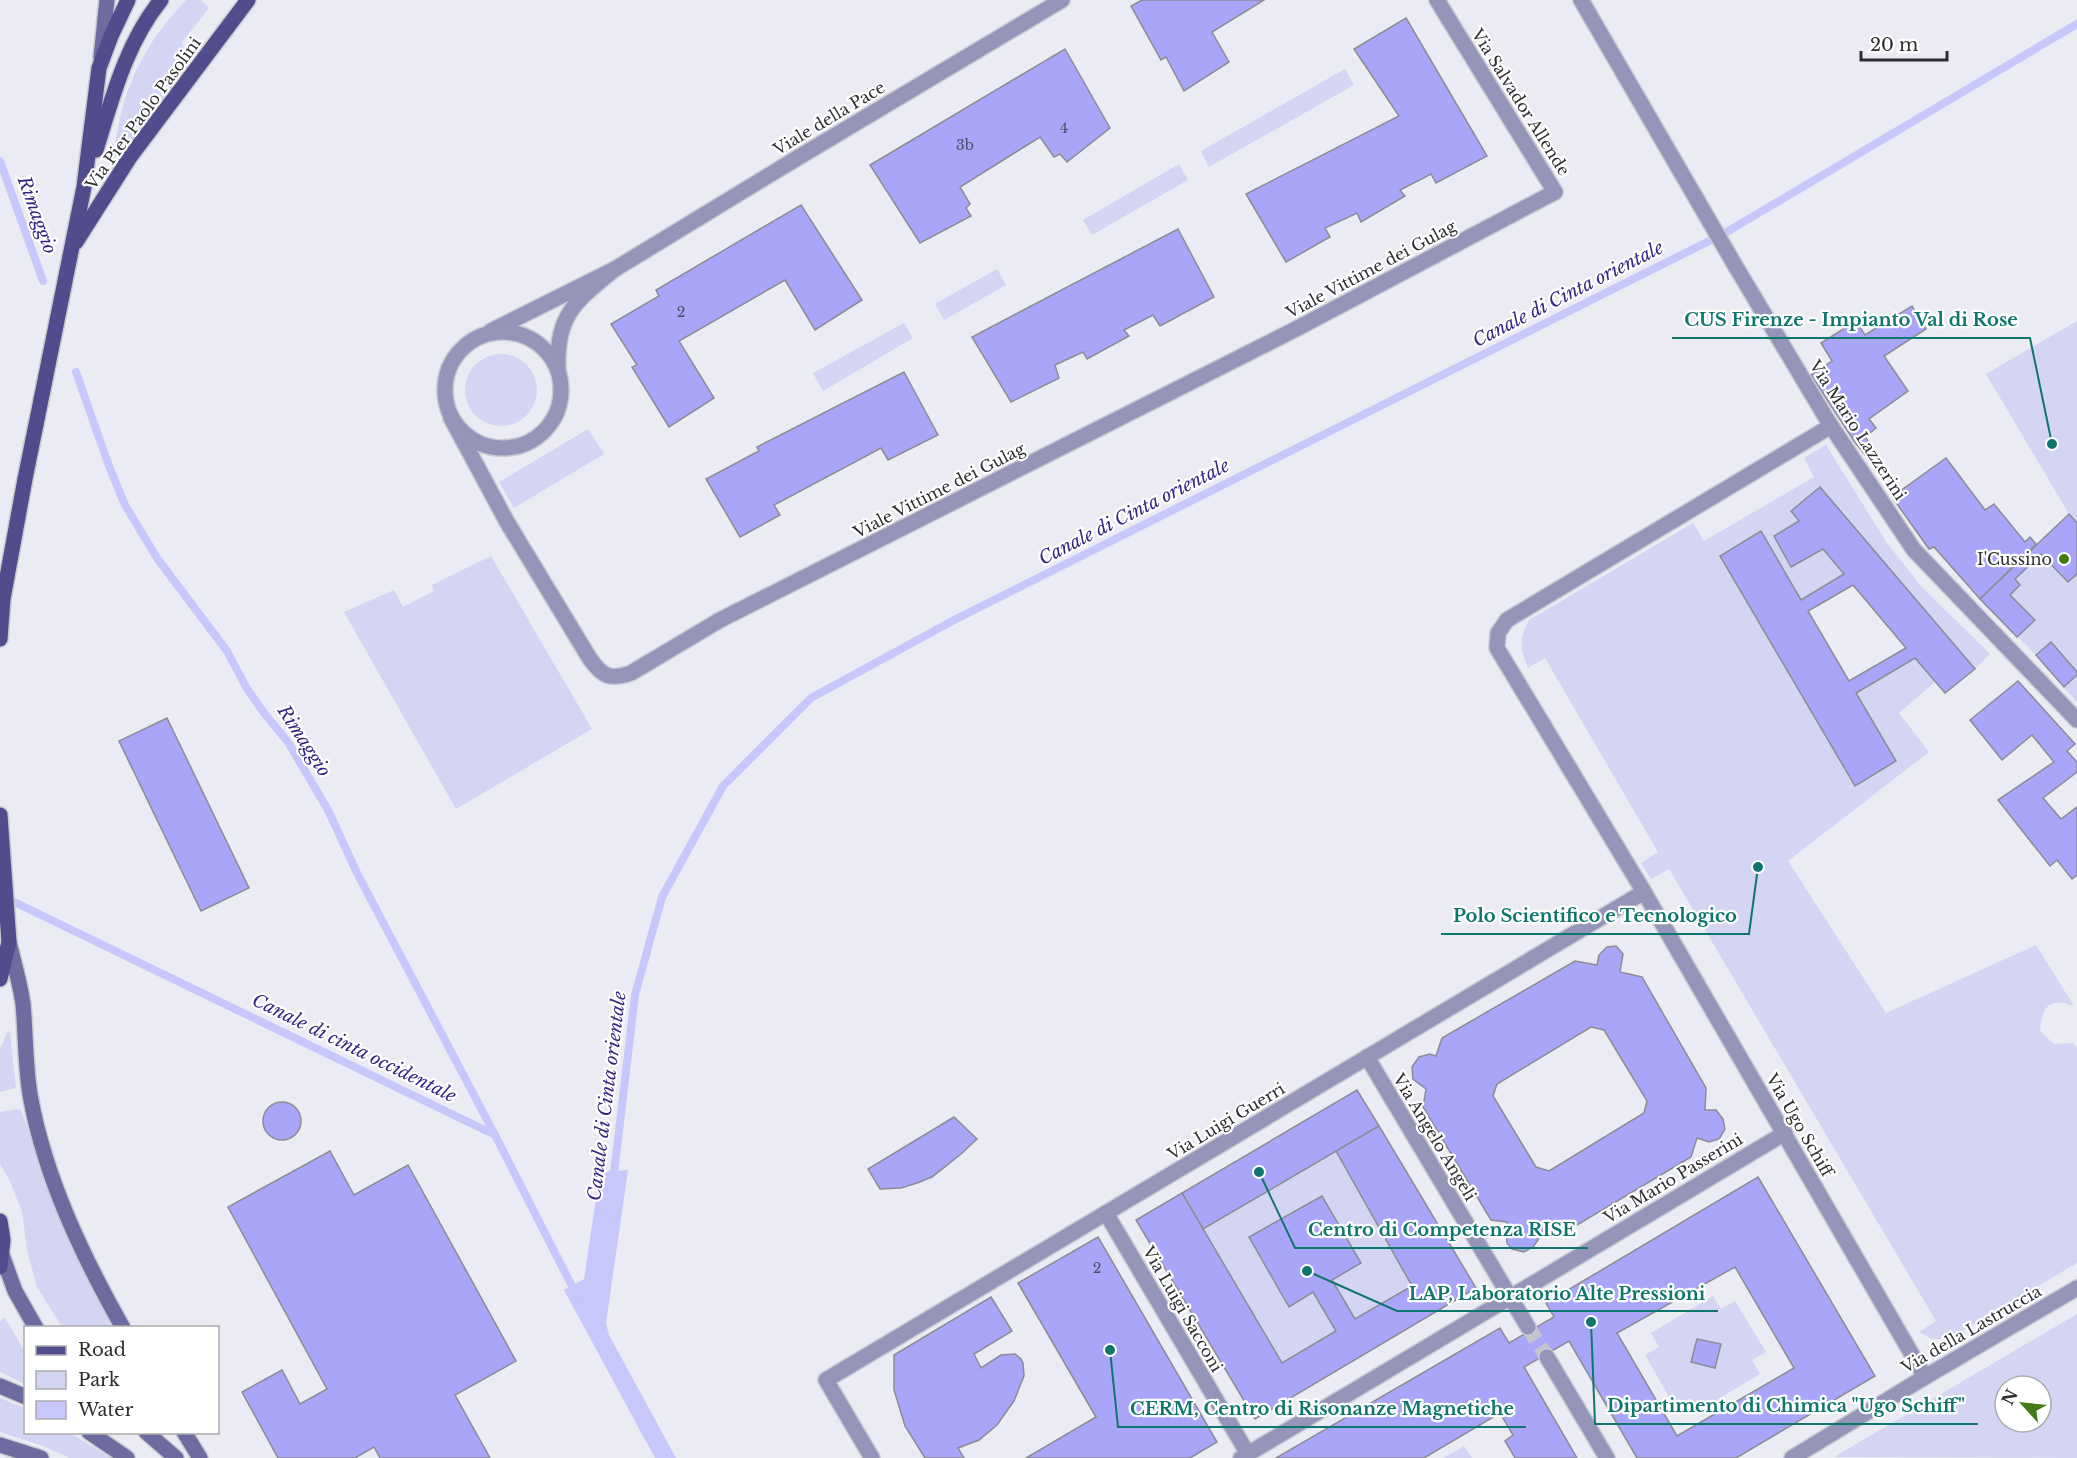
<svg xmlns="http://www.w3.org/2000/svg" width="2077" height="1458" font-family="'Libre Baskerville',serif">
  <style>
    .green { fill: #d4d4f3; fill-rule: evenodd }
    .water { fill: #c8c7fb }
    .lines { fill: none; stroke-linecap: round; stroke-linejoin: round }
    .stream { stroke: #c8c7fb; stroke-width: 8 }
    .building { fill: #a9a5f9; stroke: #8c8c95; stroke-width: 1.5; fill-rule: evenodd }
    .street-tunnel { stroke: #c5c5cd; stroke-width: 15; stroke-dasharray: 15 8; stroke-linecap: butt }
    .street-casing { stroke: #c9c9d1; stroke-width: 18 }
    .secondary-casing { stroke: #c9c9d1; stroke-width: 18 }
    .primary-casing { stroke: #c9c9d1; stroke-width: 18 }
    .street { stroke: #9595ba; stroke-width: 15 }
    .secondary { stroke: #6d6b9f; stroke-width: 15 }
    .primary { stroke: #514c8b; stroke-width: 15 }
    .poi-dot { fill: #417c16; stroke: #fff; stroke-width: 2 }
    .labels { text-anchor: middle; stroke-width: 4.5; stroke-linejoin: round; paint-order: stroke }
    .number-label { font-size: 14px; fill: #4d4c64 }
    .street-label { font-size: 16px; fill: #2e2e32; stroke: #fff }
    .poi-label { font-size: 16px; fill: #2e2e32; stroke: #fff; text-anchor: end }
    .water-label { font-size: 18px; font-style: italic; fill: #382483; stroke: #fff }
    .leader { fill: none; stroke: #0f766e; stroke-width: 2 }
    .callout-dot { fill: #0f766e; stroke: #fff; stroke-width: 2 }
    .callout-label { font-size: 18px; text-anchor: middle; font-weight: bold; fill: #0f766e; stroke: #fff; stroke-width: 4.5; stroke-linejoin: round; paint-order: stroke }
  </style>
  <rect width="100%" height="100%" fill="#ebebf4"/>
  <g class="green">
    <path d="M186 0H201L209 8 182 42 188 66 116 163 112 162C117 136 120 108 130 85 143 52 162 25 186 0Z"/>
    <path d="M1345 69 1354 85 1209 167 1201 151Z"/>
    <path d="M1179 164 1188 180 1092 235 1083 220Z"/>
    <path d="M997 269 1006 285 944 320 935 304Z"/>
    <path d="M2077 321V702L2036 655 1980 599 2069 514 1986 374Z"/>
    <path d="M904 323 913 338 823 391 813 373Z"/>
    <circle cx="501" cy="390" r="36"/>
    <path d="M588 429 604 454 514 508 499 482Z"/>
    <path d="M1826 445 1887 543 1921 586 1990 654 1975 669 1820 487 1791 511 1799 521 1774 536 1791 567 1823 549 1844 574 1801 600 1761 531 1720 555 1855 785 1896 761 1856 693 1915 658 1935 682 1899 713 1929 752 1788 861 1886 1013 2036 945 2074 1006C2048 996 2042 1008 2040 1031L2054 1044 2073 1043 2077 1049V1263L1949 1339H1932L1919 1332 1936 1321 1669 869 1651 879 1641 863 1658 852 1545 658 1528 668C1519 646 1519 640 1529 620L1693 523 1704 541 1814 477 1804 458Z"/>
    <path d="M491 556 592 729 456 809 344 612 394 590 403 607 434 591 432 585Z"/>
    <path d="M8 1031 10 1033 16 1088 0 1092V1049Z"/>
    <path d="M18 1109 21 1110C48 1184 74 1259 114 1327H62L37 1287 27 1250 22 1211 9 1179 0 1164V1112Z"/>
    <path d="M1336 1151 1412 1286 1355 1319 1332 1280 1361 1262 1322 1196 1249 1237 1289 1306 1313 1292 1336 1331 1282 1363 1203 1229Z"/>
    <path d="M1713 1296 1721 1309 1735 1301 1766 1352 1752 1360 1760 1374 1698 1411 1690 1398 1675 1407 1645 1355 1659 1347 1651 1333ZM1697 1339 1721 1344 1715 1367 1691 1362Z"/>
    <path d="M2077 1314V1458L1834 1457ZM2005 1386H2041V1422H2005Z"/>
    <path d="M2 1318H5L25 1352V1384L0 1372V1322Z"/>
    <path d="M0 1398 25 1408 26 1432 70 1433 111 1458H70L43 1446 0 1432Z"/>
    <path d="M1464 1446 1472 1458H1444Z"/>
  </g>
  <path class="water" d="M628 1170 606 1323 609 1335 676 1458H655L564 1290 584 1279 600 1172Z"/>
  <g class="lines">
    <g class="stream">
      <path d="M0 161 43 281"/>
      <path d="M76 372 109 466 125 505 157 558 227 651 246 687 264 713 288 742 328 810 357 873 495 1135"/>
      <path d="M6 898 495 1135 576 1294"/>
      <path d="M613 1182 635 995 662 897 723 786 811 698 956 619 1725 233 2077 24"/>
    </g>
  </g>
  <g class="building">
    <path d="M1142 0H1264L1212 32 1229 62 1184 91 1166 57 1161 60 1131 6Z"/>
    <path d="M1406 18 1487 156 1436 183 1431 174 1400 190 1405 196 1361 222 1357 213 1325 228 1330 237 1286 262 1246 194 1399 116 1354 49Z"/>
    <path d="M1065 49 1110 128 1067 162 1060 154 1054 157 1040 137 960 187 970 204 966 208 971 216 920 243 870 165Z"/>
    <path d="M801 205 862 300 815 330 785 280 679 341 714 398 669 427 632 367 637 365 611 324 659 296 656 290Z"/>
    <path d="M1178 229 1214 297 1160 326 1153 315 1124 330 1129 336 1087 359 1083 352 1055 365 1059 378 1011 402 972 337Z"/>
    <path d="M1912 306 1926 329 1884 356 1908 391 1869 419 1876 428 1865 437 1874 449 1865 455 1854 441 1811 375 1832 361 1821 343 1856 321 1865 335Z"/>
    <path d="M904 372 938 435 888 460 881 448 774 505 780 515 740 537 706 479 759 451 757 447Z"/>
    <path d="M1946 458 1985 510 1994 504 2025 542 2030 537 2036 544 1980 599 1934 547 1929 549 1892 497Z"/>
    <path d="M1820 487 1975 669 1945 693 1915 658 1856 693 1896 761 1855 786 1720 556 1761 531 1801 600 1844 574 1823 549 1791 567 1774 536 1799 521 1791 511ZM1853 585 1906 648 1849 681 1808 611Z"/>
    <path d="M2069 514 2077 523V574L2068 582 2041 554 2015 579 2020 585 2010 595 2035 620 2017 637 1980 599Z"/>
    <path d="M2051 642 2077 672V675L2064 687 2036 655Z"/>
    <path d="M2018 681 2075 744 2067 751 2077 762V772L2043 798 2061 819 2077 807V875L2072 879 2057 860 2050 866 1998 800 2054 762 2032 735 2002 760 1970 720Z"/>
    <path d="M167 718 249 888 201 911 119 741Z"/>
    <path d="M1616 946 1623 954 1620 972 1642 977 1706 1088 1705 1110H1716L1723 1119 1725 1129 1719 1139 1709 1142 1697 1138 1691 1157 1557 1237 1540 1232 1538 1240 1533 1247 1524 1252 1512 1249 1507 1243 1506 1232 1507 1222 1491 1220 1423 1107 1426 1089 1413 1079 1412 1067 1419 1057 1430 1054 1436 1056 1442 1038 1575 961 1597 965 1599 955 1607 947ZM1591 1027 1604 1030 1647 1101 1644 1113 1549 1171 1536 1167 1493 1096 1497 1084Z"/>
    <path d="M1357 1090 1379 1126 1203 1229 1182 1193Z"/>
    <circle cx="282" cy="1121" r="19"/>
    <path d="M954 1117 977 1139 961 1154 932 1177 917 1183 901 1188 880 1189 868 1169Z"/>
    <path d="M1379 1126 1476 1288 1255 1419 1136 1220 1182 1193 1282 1363 1336 1331 1313 1292 1289 1307 1249 1237 1322 1196 1361 1263 1332 1280 1355 1319 1412 1286 1336 1151Z"/>
    <path d="M330 1151 354 1195 408 1165 516 1361 455 1395 490 1458H380L374 1447 355 1458H278L242 1392 282 1370 300 1404 327 1389 228 1207Z"/>
    <path d="M1758 1177 1875 1376 1736 1458H1637L1569 1341 1524 1367 1577 1458H1515L1505 1441 1513 1435 1500 1413 1424 1458H1276L1500 1328 1509 1343 1554 1317 1546 1303ZM1735 1267 1794 1368 1677 1436 1617 1333Z"/>
    <path d="M1098 1237 1217 1442 1190 1458H1026L1096 1417 1018 1283Z"/>
    <path d="M991 1297 1012 1331 974 1354 981 1368 1001 1355 1015 1354 1021 1359 1023 1363 1024 1376 1014 1401 997 1425 979 1440 958 1448 964 1458H925L905 1426 894 1390V1355Z"/>
    <path d="M1697 1339 1721 1344 1715 1368 1691 1362Z"/>
  </g>
  <g class="lines">
    <path class="street-tunnel" d="M1528 1327 1547 1357"/>
    <defs>
      <g id="street">
        <path d="M1581 0 1736 267 1831 426 1914 550 2077 720"/>
        <path d="M615 269 799 157 1062 0"/>
        <path d="M491 331 615 269C576 301 556 314 558 368"/>
        <circle cx="503" cy="390" r="58"/>
        <path d="M451 418 507 522 590 659C603 677 610 680 631 673L720 620 1294 330 1555 192 1437 0"/>
        <path d="M1831 426 1507 620 1498 633 1497 648 1644 892 1925 1377"/>
        <path d="M1367 1057 1528 1327"/>
        <path d="M1106 1213 1248 1454"/>
        <path d="M1547 1357 1607 1458"/>
        <path d="M872 1458 826 1380 1644 892"/>
        <path d="M1241 1458 1785 1133"/>
        <path d="M1792 1458 1925 1377 2077 1288"/>
      </g>
      <g id="secondary">
        <path d="M101 57 107 0"/>
        <path d="M9 942C14 963 20 983 23 1004 26 1036 25 1069 31 1100 46 1180 83 1257 123 1328"/>
        <path d="M2 1255 15 1291 36 1328"/>
        <path d="M0 1386 26 1397"/>
        <path d="M89 1432 127 1458"/>
        <path d="M146 1432 176 1458"/>
        <path d="M184 1432 200 1458"/>
        <path d="M0 1445 41 1458"/>
      </g>
      <g id="primary">
        <path d="M96 150C112 99 126 43 161 0"/>
        <path d="M76 242 130 157 248 0"/>
        <path d="M0 639 3 599 25 479 84 187 99 68 111 36 128 0"/>
        <path d="M0 815 9 942 0 979"/>
        <path d="M0 1221 3 1240 0 1267"/>
      </g>
    </defs>
    <use href="#street" class="street-casing"/>
    <use href="#secondary" class="secondary-casing"/>
    <use href="#primary" class="primary-casing"/>
    <use href="#street" class="street"/>
    <use href="#secondary" class="secondary"/>
    <use href="#primary" class="primary"/>
  </g>
  <circle class="poi-dot" cx="2064" cy="559" r="6"/>
  <g class="labels">
    <g class="number-label">
      <text x="1064" y="133">4</text>
      <text x="965" y="150">3b</text>
      <text x="681" y="317">2</text>
      <text x="1097" y="1273">2</text>
    </g>
    <g class="street-label">
      <text transform="translate(1521 102) rotate(58)" y="6">Via Salvador Allende</text>
      <text transform="translate(143 113) rotate(-54)" y="6">Via Pier Paolo Pasolini</text>
      <text transform="translate(829 118) rotate(-31)" y="6">Viale della Pace</text>
      <text transform="translate(1371 269) rotate(-28)" y="6">Viale Vittime dei Gulag</text>
      <text transform="translate(1858 430) rotate(57)" y="6">Via Mario Lazzerini</text>
      <text transform="translate(939 490) rotate(-27)" y="6">Viale Vittime dei Gulag</text>
      <text transform="translate(1226 1121) rotate(-31)" y="6">Via Luigi Guerri</text>
      <text transform="translate(1800 1125) rotate(60)" y="6">Via Ugo Schiff</text>
      <text transform="translate(1435 1137) rotate(59)" y="6">Via Angelo Angeli</text>
      <text transform="translate(1673 1178) rotate(-31)" y="6">Via Mario Passerini</text>
      <text transform="translate(1183 1309) rotate(60)" y="6">Via Luigi Sacconi</text>
      <text transform="translate(1971 1329) rotate(-30)" y="6">Via della Lastruccia</text>
    </g>
    <g class="poi-label">
      <text x="2052" y="565">I'Cussino</text>
    </g>
    <g class="water-label">
      <text transform="translate(37 215) rotate(70)" y="6">Rimaggio</text>
      <text transform="translate(1568 294) rotate(-27)" y="6">Canale di Cinta orientale</text>
      <text transform="translate(1134 512) rotate(-27)" y="6">Canale di Cinta orientale</text>
      <text transform="translate(304 741) rotate(57)" y="6">Rimaggio</text>
      <text transform="translate(354 1048) rotate(26)" y="6">Canale di cinta occidentale</text>
      <text transform="translate(607 1096) rotate(-83)" y="6">Canale di Cinta orientale</text>
    </g>
  </g>
  <path class="leader" d="M2052 444L2030 338H1672M1758 867L1749 934H1441M1259 1172L1295 1248H1588M1307 1271L1397 1311H1718M1591 1322L1595 1424H1978M1110 1350L1118 1427H1526"/>
  <g class="callout-dot">
    <circle cx="2052" cy="444" r="6"/>
    <circle cx="1758" cy="867" r="6"/>
    <circle cx="1259" cy="1172" r="6"/>
    <circle cx="1307" cy="1271" r="6"/>
    <circle cx="1591" cy="1322" r="6"/>
    <circle cx="1110" cy="1350" r="6"/>
  </g>
  <g class="callout-label">
    <text x="1851" y="326">CUS Firenze - Impianto Val di Rose</text>
    <text x="1595" y="922">Polo Scientifico e Tecnologico</text>
    <text x="1442" y="1236">Centro di Competenza RISE</text>
    <text x="1557" y="1300">LAP, Laboratorio Alte Pressioni</text>
    <text x="1786" y="1412">Dipartimento di Chimica "Ugo Schiff"</text>
    <text x="1322" y="1415">CERM, Centro di Risonanze Magnetiche</text>
  </g>
  <rect x="24" y="1326" width="195" height="108" fill="#ffffff" stroke="#ababad" stroke-width="1.5"/>
  <rect x="36" y="1346" width="30" height="9" fill="#514c8b" stroke="#ababad" stroke-width="1.5"/>
  <text x="78" y="1356" font-size="18" fill="#2e2e32">Road</text>
  <rect x="36" y="1371" width="30" height="18" fill="#d4d4f3" stroke="#ababad" stroke-width="1.5"/>
  <text x="78" y="1386" font-size="18" fill="#2e2e32">Park</text>
  <rect x="36" y="1401" width="30" height="18" fill="#c8c7fb" stroke="#ababad" stroke-width="1.5"/>
  <text x="78" y="1416" font-size="18" fill="#2e2e32">Water</text>
  <g transform="translate(2023 1404) rotate(297)"><circle r="28" fill="#ffffff" stroke="#ababad" stroke-width="1.5"/>
  <path d="M0-4.5L10 22L0 15L-10 22Z" fill="#417c16"/>
  <text y="-9" font-size="16" font-weight="bold" text-anchor="middle" fill="#2e2e32">N</text>
  </g>
  <path d="M1861 51v9h86v-9" fill="none" stroke="#2e2e32" stroke-width="3"/>
  <text x="1870" y="51" font-size="18" fill="#2e2e32" stroke="#ffffff" stroke-width="4.5" paint-order="stroke">20 m</text>
</svg>
